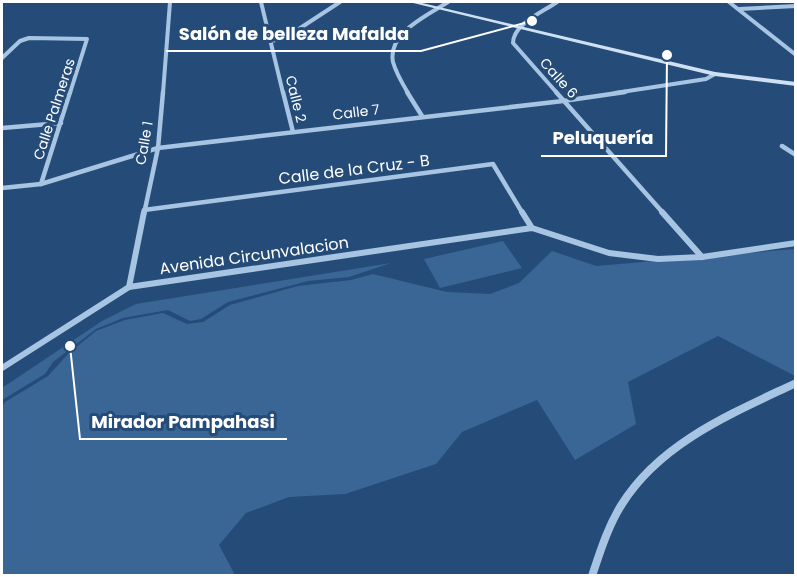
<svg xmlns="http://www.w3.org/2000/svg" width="797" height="577" font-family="Poppins,sans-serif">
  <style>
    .green { fill: #396695 }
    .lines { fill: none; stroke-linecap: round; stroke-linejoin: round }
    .minor-far3 { stroke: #a7c4e3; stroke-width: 4 }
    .minor-far2 { stroke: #a7c4e3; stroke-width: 4.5 }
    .minor-far1 { stroke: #a7c4e3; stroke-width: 6 }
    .minor { stroke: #a7c4e3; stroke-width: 8 }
    .secondary { fill: #cfe0f3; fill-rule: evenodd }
    .labels { text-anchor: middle; stroke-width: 6; stroke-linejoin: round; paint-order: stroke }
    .far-street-label { font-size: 14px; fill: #fff; stroke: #254c78 }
    .street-label { font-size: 16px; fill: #fff; stroke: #254c78 }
    .leader { fill: none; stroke: #fff; stroke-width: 2 }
    .callout-dot { fill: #fff; stroke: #254c78; stroke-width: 2 }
    .callout-label { font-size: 18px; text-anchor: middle; font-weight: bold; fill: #fff; stroke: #254c78; stroke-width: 6; stroke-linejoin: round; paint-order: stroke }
  </style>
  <rect width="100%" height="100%" fill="#254c78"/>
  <g class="green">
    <path d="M503 241 522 268 440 288 424 259Z"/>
    <path d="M795 249V376L718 336 628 382 636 424 575 460 537 400 462 432 436 464 345 494 289 497 246 513 219 545 235 575 2 576V407L5 402 48 376 69 353 96 331 125 320 163 313 187 324 203 322 230 305 298 286 351 280 373 274 447 292 490 294 519 283 552 251 596 266Z"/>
    <path d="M391 263 349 277 308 281 228 302 201 319 190 321 168 310 123 318 96 329 53 362 45 374 2 400V388L102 321 136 304Z"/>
  </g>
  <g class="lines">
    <g class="minor-far3">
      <path d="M261 2 283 93"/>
      <path d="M557 2C543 12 513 24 513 43L557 93"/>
      <path d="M729 2 796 55"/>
      <path d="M739 9 796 6"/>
      <path d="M271 41 285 38 340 2"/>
      <path d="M2 58 20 41 29 38 87 39 70 93"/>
      <path d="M163 93 170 2"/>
      <path d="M408 93C402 83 396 73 393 62 387 33 428 15 448 2"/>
      <path d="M615 93 706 79 715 74"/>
    </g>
    <g class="minor-far2">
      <path d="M283 92 293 132"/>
      <path d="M407 92 422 116"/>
      <path d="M556 92 664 214"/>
      <path d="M2 128 61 123"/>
      <path d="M782 146 796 155"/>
      <path d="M41 184 70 92"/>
      <path d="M2 188 41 184 158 148 563 101 625 92"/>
      <path d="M144 210 493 164 523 214"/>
      <path d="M144 214 158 148 163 92"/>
    </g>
    <g class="minor-far1">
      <path d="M522 212 532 228"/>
      <path d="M662 212 702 257"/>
      <path d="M129 287 144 212"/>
      <path d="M2 368 129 287 532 228 609 253 658 259 702 257 796 243"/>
    </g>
    <path class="minor" d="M592 576C600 552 608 526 622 504 661 442 733 413 796 383"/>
    <path class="secondary" d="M409 2H418L715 72 796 82V86L715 76Z"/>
  </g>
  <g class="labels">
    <g class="far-street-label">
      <text transform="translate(559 78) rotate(48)" y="5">Calle 6</text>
      <text transform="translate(296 99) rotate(76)" y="5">Calle 2</text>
      <text transform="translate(54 109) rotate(-72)" y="5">Calle Palmeras</text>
      <text transform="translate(356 112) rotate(-7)" y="5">Calle 7</text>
      <text transform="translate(144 143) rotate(-80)" y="5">Calle 1</text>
    </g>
    <g class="street-label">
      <text transform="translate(354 169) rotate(-7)" y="6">Calle de la Cruz - B</text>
      <text transform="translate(254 255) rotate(-8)" y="6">Avenida Circunvalacion</text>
    </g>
  </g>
  <path class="leader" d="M532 21L421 51H166M667 55L666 156H541M70 346L80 439H287"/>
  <g class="callout-dot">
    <circle cx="532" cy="21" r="6"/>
    <circle cx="667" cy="55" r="6"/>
    <circle cx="70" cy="346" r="6"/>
  </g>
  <g class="callout-label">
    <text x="294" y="40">Salón de belleza Mafalda</text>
    <text x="603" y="144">Peluquería</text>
    <text x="183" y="428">Mirador Pampahasi</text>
  </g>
  <rect width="797" height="577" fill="none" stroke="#ffffff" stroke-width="6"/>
</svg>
